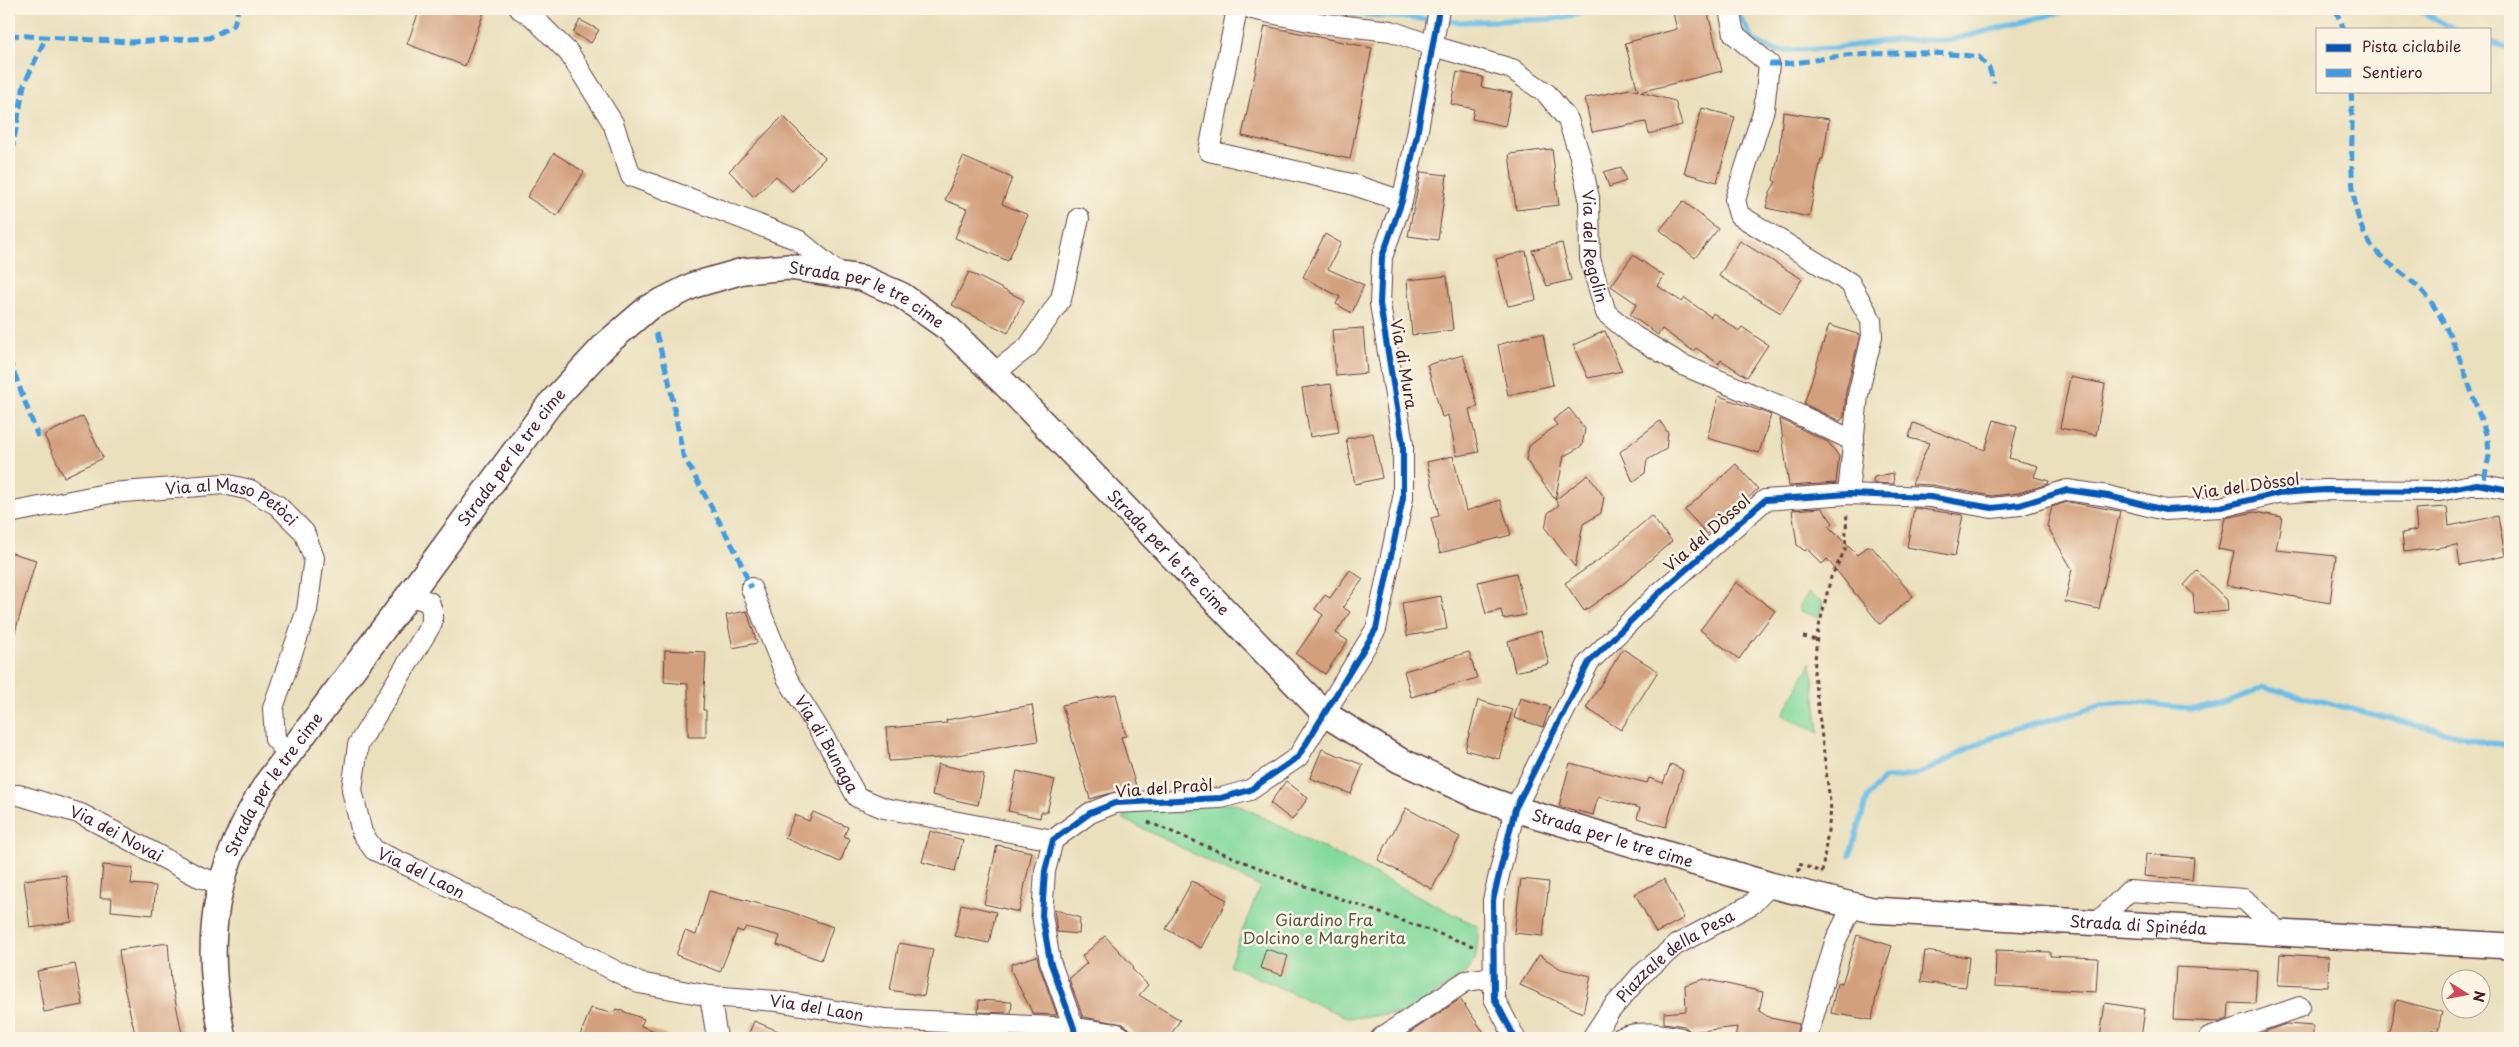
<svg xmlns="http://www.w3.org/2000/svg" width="2519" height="1047" font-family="'Playpen Sans',sans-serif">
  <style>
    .green { fill: #82d99d; stroke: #667c64 }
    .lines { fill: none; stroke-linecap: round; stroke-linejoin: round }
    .stream { stroke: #6cbee7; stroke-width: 5.5 }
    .building { fill: #d3a07e }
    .minor-casing { stroke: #623c41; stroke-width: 22 }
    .major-casing { stroke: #623c41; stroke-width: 28 }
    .path { stroke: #623c41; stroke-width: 3; stroke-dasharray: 4 4; stroke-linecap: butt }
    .minor { stroke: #fff; stroke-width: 20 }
    .major { stroke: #fff; stroke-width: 25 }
    .quiet { stroke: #409be1; stroke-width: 5; stroke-dasharray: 10 5; stroke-linecap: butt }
    .cycleway-casing { stroke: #fcf5e5; stroke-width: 9 }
    .cycleway { stroke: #0057b8; stroke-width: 6 }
    .labels { text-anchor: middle; stroke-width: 5; stroke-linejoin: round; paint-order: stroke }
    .street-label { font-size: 16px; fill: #4a1f2b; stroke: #fcf5e5 }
    .park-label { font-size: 16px; fill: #5b574d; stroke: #fcf5e5 }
  </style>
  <rect width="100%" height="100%" fill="#fcf5e5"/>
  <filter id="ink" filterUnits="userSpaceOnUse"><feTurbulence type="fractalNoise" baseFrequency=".02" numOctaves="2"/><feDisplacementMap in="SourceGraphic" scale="10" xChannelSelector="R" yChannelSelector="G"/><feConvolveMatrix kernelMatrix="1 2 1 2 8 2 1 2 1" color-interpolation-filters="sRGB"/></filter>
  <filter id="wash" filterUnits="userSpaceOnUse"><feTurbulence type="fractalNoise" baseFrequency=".0096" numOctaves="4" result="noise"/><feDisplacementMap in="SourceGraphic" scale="20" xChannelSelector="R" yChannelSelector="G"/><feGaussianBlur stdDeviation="1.12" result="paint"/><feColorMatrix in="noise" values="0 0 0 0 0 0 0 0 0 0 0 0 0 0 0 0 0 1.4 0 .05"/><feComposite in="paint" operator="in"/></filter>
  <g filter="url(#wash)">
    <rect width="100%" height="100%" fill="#eae0bd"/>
    <g class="green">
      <path d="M1808 593 1823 602 1819 618 1798 610Z"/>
      <path d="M1811 662 1819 733 1783 715Z"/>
      <path d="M1235 803 1479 927 1476 957 1468 971 1408 1013 1348 1018 1229 965 1260 887 1122 818 1135 808Z"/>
    </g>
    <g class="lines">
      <g class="stream">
        <path d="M1319 9 1334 12 1459 22 1555 19 1599 9"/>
        <path d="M1736 9 1753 40 1776 51 1834 48 1895 40H1951L2073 9"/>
        <path d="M2417 9 2453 29"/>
        <path d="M2490 42 2510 48"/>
        <path d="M1850 855 1868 796 1884 778C1926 778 1939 762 1975 745 2006 730 2039 723 2072 714 2083 711 2094 706 2105 704 2138 698 2167 709 2199 708 2221 708 2245 696 2264 687L2488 743 2510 745"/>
      </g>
    </g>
    <g id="blocks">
      <g class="building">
        <path d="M420 9H485L465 66 407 44Z"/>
        <path d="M1672 9H1707L1722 71 1640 92 1675 101 1682 125 1649 134 1646 122 1592 132 1585 98 1630 89 1638 91 1625 43 1677 29Z"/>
        <path d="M580 20 599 30 591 43 573 33Z"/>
        <path d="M1265 26 1372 48 1350 159 1242 136Z"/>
        <path d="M1457 72 1483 77 1481 87 1512 93 1505 126 1472 119 1474 109 1451 104Z"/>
        <path d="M1702 108 1735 117 1717 182 1684 173Z"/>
        <path d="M1783 112 1829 119 1823 159H1821L1809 217 1766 208 1770 192 1776 182 1773 180 1779 153Z"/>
        <path d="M783 116 825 158 792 191 776 176 754 197 729 171Z"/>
        <path d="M1552 149 1559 205 1516 210 1509 154Z"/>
        <path d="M554 153 584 172 557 216 527 197Z"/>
        <path d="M963 157 1012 178 1002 204 1028 215 1008 261 955 238 967 209 945 200Z"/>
        <path d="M1621 167 1626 181 1609 187 1604 172Z"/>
        <path d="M1421 172 1447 175 1438 240 1408 236Z"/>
        <path d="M1683 201 1718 229 1695 258 1660 230Z"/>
        <path d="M1325 234 1341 243 1328 269 1364 285 1352 313 1336 304 1340 297 1303 277Z"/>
        <path d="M1740 241 1802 279 1781 313 1719 276Z"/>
        <path d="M1562 243 1571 280 1547 286 1532 250Z"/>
        <path d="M1526 251 1536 300 1508 306 1496 259Z"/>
        <path d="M1633 255 1664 276 1658 286 1682 302 1685 298 1711 317 1713 313 1739 331 1742 327 1768 345 1747 377 1721 360 1719 364 1696 348 1693 351 1662 329 1658 335 1630 315 1637 304 1611 286Z"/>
        <path d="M969 272 1024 300 1008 333 952 305Z"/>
        <path d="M1447 276 1453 330 1412 335 1407 280Z"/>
        <path d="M1829 325 1860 335 1846 392 1844 416 1840 421 1804 404Z"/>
        <path d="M1363 328 1367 373 1336 376 1332 330Z"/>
        <path d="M1605 331 1622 371 1588 378 1573 345Z"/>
        <path d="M1536 334H1543L1553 385 1508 395 1498 345Z"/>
        <path d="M1463 355 1478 407 1469 409 1479 452 1457 456 1448 415 1442 417 1427 365Z"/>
        <path d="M2070 377 2105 384 2096 435 2060 428Z"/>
        <path d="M1331 384 1339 432 1310 437 1302 388Z"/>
        <path d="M1719 396 1771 415 1759 453 1707 438Z"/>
        <path d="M1569 408 1585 429 1582 446 1564 456 1555 500 1588 475 1604 497 1601 513 1583 524 1575 567 1545 528 1548 513 1559 505 1526 460 1529 446 1557 425 1553 420Z"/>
        <path d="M83 416 103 458 64 477 44 435Z"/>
        <path d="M1780 419 1828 442 1839 456 1836 483 1789 486Z"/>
        <path d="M1994 420 2017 427 2009 458 2038 466 2034 477 2049 481 2048 484 2018 493 1992 496 1932 485 1912 484 1929 443 1909 438 1913 423 1985 450Z"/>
        <path d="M1660 421 1668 433 1666 449 1647 460 1645 473 1633 482 1620 452Z"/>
        <path d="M1373 433 1382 478 1355 484 1346 439Z"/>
        <path d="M1453 456 1466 511 1500 500 1511 535 1440 553 1431 518 1439 516 1427 462Z"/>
        <path d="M1736 464 1758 489 1707 534 1685 510Z"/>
        <path d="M1893 473 1894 484 1873 483 1874 477Z"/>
        <path d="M2068 502 2120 511 2099 609 2065 602 2072 569 2047 526 2052 507Z"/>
        <path d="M2447 507 2449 526 2498 516 2505 556 2460 565 2457 545 2404 552 2402 533 2417 530 2415 509Z"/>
        <path d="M1822 508 1833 523 1829 527 1857 555 1866 547H1872L1913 596 1880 624 1827 559 1822 564 1807 549 1805 551 1797 545 1792 510Z"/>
        <path d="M1914 508 1963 515 1955 556 1907 547Z"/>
        <path d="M2255 512 2282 517 2276 550 2336 556 2330 603 2226 585 2234 552 2218 549 2225 518Z"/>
        <path d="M1651 516 1672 541 1623 584 1584 611 1565 583 1603 557Z"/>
        <path d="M9 552 36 560 13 639H9Z"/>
        <path d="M1350 570 1363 579 1343 607 1350 612 1336 633 1348 641 1325 674 1296 654 1323 615 1315 609 1325 595 1330 598Z"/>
        <path d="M2197 571 2227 600 2228 611 2195 614 2193 594 2184 585Z"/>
        <path d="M1516 573 1526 615 1503 619 1501 610 1486 614 1478 582Z"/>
        <path d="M1736 582 1775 611 1739 659 1700 630Z"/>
        <path d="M1441 596 1447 629 1407 636 1402 603Z"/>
        <path d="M747 611 757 643 733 648 726 615Z"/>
        <path d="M1541 631 1549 664 1515 672 1508 641Z"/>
        <path d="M1623 649 1658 671 1621 730 1586 708Z"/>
        <path d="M665 650 706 652 703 710H706V737H688V684L664 682Z"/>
        <path d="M1469 652 1477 678 1411 697 1404 671Z"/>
        <path d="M1116 694 1126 736 1121 737 1136 786 1090 799 1062 705Z"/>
        <path d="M1520 698 1550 707 1543 727 1514 718Z"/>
        <path d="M1478 700 1512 710 1499 759 1465 750Z"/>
        <path d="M1032 705 1038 741 940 758 889 761 886 728 947 723 946 720Z"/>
        <path d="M1322 749 1363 765 1351 794 1310 778Z"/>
        <path d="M1570 763 1647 783 1649 778 1663 783 1671 764 1683 770 1666 827 1637 818 1640 808 1598 797 1593 815 1559 806Z"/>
        <path d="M938 764 984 774 978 805 932 795Z"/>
        <path d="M1017 771 1055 780 1047 812H1041L1040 818 1008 811Z"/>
        <path d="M1286 781 1308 798 1292 820 1270 803Z"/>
        <path d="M1406 808 1460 837 1432 889 1378 860Z"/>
        <path d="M813 812 848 827 844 836 850 839 840 862 785 838 795 815 809 821Z"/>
        <path d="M930 831 963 840 955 871 922 862Z"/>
        <path d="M997 845 1032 852 1019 912 984 904Z"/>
        <path d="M2146 854 2194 858 2192 880 2144 876Z"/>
        <path d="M103 865 133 868 131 884 156 886 153 915 111 911 112 898H100Z"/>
        <path d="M66 875 72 922 30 928 24 880Z"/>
        <path d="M1521 879 1549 882 1543 936 1514 933Z"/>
        <path d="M1664 879 1684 918 1656 933 1635 894Z"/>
        <path d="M1192 881 1227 900 1201 948 1166 929Z"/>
        <path d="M709 891 788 911 833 927 821 960 777 945 780 936 746 927 743 932 737 930 720 972 676 955 685 931 696 935Z"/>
        <path d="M961 904 996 912 989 943 955 936Z"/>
        <path d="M1054 909 1080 918 1079 934 1057 932Z"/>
        <path d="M1857 935 1892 946 1876 997 1872 1020 1831 1013 1837 983 1842 984Z"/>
        <path d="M1105 936 1134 967 1132 969 1148 985 1139 995 1180 1020 1169 1038H1135L1133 1032 1123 1024 1083 1017 1069 979 1087 963 1082 956Z"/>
        <path d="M168 943 171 980 183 1038H136L124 987 119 950Z"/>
        <path d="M899 943 933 949 924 996 890 990Z"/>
        <path d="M1266 949 1288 956 1282 975 1260 968Z"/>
        <path d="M1996 950 2050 952V956L2098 958 2096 992 1995 986Z"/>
        <path d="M1925 951 1969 957 1966 987 1921 982Z"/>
        <path d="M2280 954 2329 957 2328 987 2278 985Z"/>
        <path d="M1539 955 1561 969 1591 976 1583 1013 1520 985Z"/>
        <path d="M1037 956 1039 965 1057 1015 1033 1014 1011 971V964Z"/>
        <path d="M75 964 83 1005 44 1012 37 971Z"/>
        <path d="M2176 967 2257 971 2255 1004 2229 1003 2228 1019 2220 1022 2173 1020Z"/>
        <path d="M1704 979 1763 992 1759 1011 1770 1018 1799 1024 1795 1038H1735L1737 1027 1691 1032 1684 1026 1664 1023V1013L1686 1011 1685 985Z"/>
        <path d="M1460 999 1488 1038H1402Z"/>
        <path d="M979 1000 1012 1002 1011 1013 978 1012Z"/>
        <path d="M2397 1000 2442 1012 2438 1031 2432 1030 2430 1038H2387Z"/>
        <path d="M2105 1003 2145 1009 2141 1038H2100Z"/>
        <path d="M591 1008 611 1013 617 1009 644 1019 641 1026 669 1036V1038H579Z"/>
        <path d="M754 1021 795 1038H747Z"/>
        <path d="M2286 1024 2313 1026V1038H2264V1032Z"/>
      </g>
    </g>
  </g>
  <g filter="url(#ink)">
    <use href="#blocks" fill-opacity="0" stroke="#623c41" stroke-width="1"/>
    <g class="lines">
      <defs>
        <g id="minor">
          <path d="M520 9 532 16 569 53 613 123 631 176 798 240 838 273"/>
          <path d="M1237 9 1209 151 1351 184 1402 201"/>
          <path id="s1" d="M1252 9 1319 23 1391 31 1433 46 1512 69 1547 94 1568 120 1580 156 1589 198 1590 259 1606 313 1634 336 1683 365 1787 409 1854 441"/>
          <path d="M1729 9 1734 34 1769 64 1764 109 1735 200 1739 215 1850 283 1871 320 1872 336 1858 395 1848 494"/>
          <path d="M994 373 1028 347 1061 299 1079 218"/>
          <path id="s2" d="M9 513 111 493 224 484 250 490 277 505 304 532 314 558 307 610 273 708 275 739 289 754"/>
          <path id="s3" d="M751 588 787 678 828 744 857 797 884 808 1053 840"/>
          <path id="s4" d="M409 595 429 602 432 611V623L358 745 352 790 362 833 374 850 415 869 639 983 710 996 777 1001 885 1019 1074 1028 1117 1034 1123 1038"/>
          <path id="s5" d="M9 795H19L81 814 197 876 220 884"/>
          <path d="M2096 924 2129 891 2244 899 2279 933"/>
          <path d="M710 996 717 1038"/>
          <path d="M1075 1038 1074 1028 1050 961 1042 915 1045 871 1053 840 1090 813 1115 803 1221 798 1250 790 1298 757 1376 629 1403 498V444L1380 304 1382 257 1402 201 1417 135 1439 9"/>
          <path d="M1381 1038 1466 981 1494 977"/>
          <path d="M1515 1038 1494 998 1493 900 1515 809 1589 662 1656 596 1765 500 1848 494 1930 497 1992 508 2020 505 2067 490 2108 496 2165 510 2221 507 2278 493 2325 490 2439 491 2477 484 2510 490"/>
          <path id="s6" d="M1592 1038 1609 1012 1641 975 1676 945 1752 904 1770 885"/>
          <path d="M1621 1038C1640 1030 1661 1034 1681 1038"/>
          <path d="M1807 1038 1835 942 1853 905"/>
          <path d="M2209 1038 2300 1007"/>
        </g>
        <g id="major">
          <path id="s7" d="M223 1038C202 940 213 868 267 783L409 595 549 405 606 344 648 308 694 285 743 271 789 267 862 278 901 295 949 329 1009 388 1325 714 1399 760 1475 795 1515 809 1770 885 1872 910 2510 946"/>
        </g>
      </defs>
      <use href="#minor" class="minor-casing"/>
      <use href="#major" class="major-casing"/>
      <g class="path">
        <path d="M1803 637 1817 640"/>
        <path d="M1148 822 1288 880 1476 947"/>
        <path d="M1799 872V864L1822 872 1831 810 1814 674 1817 635 1831 577 1845 550 1847 512"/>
      </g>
      <use href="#minor" class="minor"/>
      <use href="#major" class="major"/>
      <g class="quiet">
        <path d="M2335 9 2344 29"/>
        <path d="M9 35 130 42 209 38 234 25 238 9"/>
        <path d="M1769 64C1795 65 1819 58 1845 56 1889 52 1935 51 1979 57L1989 68 1994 83"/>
        <path d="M2351 91C2355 136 2345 189 2363 231 2376 263 2413 274 2431 302 2458 340 2471 395 2488 439L2489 456 2483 485"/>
        <path d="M9 167 24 85 45 39"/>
        <path d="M656 333 669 381 683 455 738 556 751 588"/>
        <path d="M9 359 38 437"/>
      </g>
      <defs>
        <g id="cycleway">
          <path d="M1075 1038 1074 1028 1050 961 1042 915 1045 871 1053 840 1090 813 1115 803 1221 798 1250 790 1298 757 1376 629 1403 498V444L1380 304 1382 257 1402 201 1417 135 1439 9"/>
          <path d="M1515 1038 1494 998 1493 900 1515 809 1589 662 1656 596 1765 500 1848 494 1930 497 1992 508 2020 505 2067 490 2108 496 2165 510 2221 507 2278 493 2325 490 2439 491 2477 484 2510 490"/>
        </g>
      </defs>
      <use href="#cycleway" class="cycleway-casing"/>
      <use href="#cycleway" class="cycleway"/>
    </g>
  </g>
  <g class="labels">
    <g class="street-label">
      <text dy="6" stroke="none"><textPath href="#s1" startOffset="474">Via del Regolin</textPath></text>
      <text dy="6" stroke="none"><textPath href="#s7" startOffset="1109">Strada per le tre cime</textPath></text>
      <text transform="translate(1404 364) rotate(80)" y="6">Via di Mura</text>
      <text dy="6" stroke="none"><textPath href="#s7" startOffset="674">Strada per le tre cime</textPath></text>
      <text transform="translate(2246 486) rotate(-8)" y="6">Via del Dòssol</text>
      <text dy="6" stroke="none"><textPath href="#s2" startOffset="229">Via al Maso Petòci</textPath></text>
      <text transform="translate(1707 533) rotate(-41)" y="6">Via del Dòssol</text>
      <text dy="6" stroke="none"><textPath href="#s7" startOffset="1514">Strada per le tre cime</textPath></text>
      <text dy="6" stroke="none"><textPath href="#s3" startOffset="174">Via di Bunaga</textPath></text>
      <text dy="6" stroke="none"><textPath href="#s7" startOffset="269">Strada per le tre cime</textPath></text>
      <text transform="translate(1164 788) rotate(-4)" y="6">Via del Praòl</text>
      <text dy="6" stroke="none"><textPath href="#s5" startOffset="115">Via dei Novai</textPath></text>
      <text dy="6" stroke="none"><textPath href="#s7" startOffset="2054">Strada per le tre cime</textPath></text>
      <text dy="6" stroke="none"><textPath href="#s4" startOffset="348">Via del Laon</textPath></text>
      <text dy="6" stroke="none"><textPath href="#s7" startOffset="2590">Strada di Spinéda</textPath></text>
      <text dy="6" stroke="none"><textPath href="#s6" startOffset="119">Piazzale della Pesa</textPath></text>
      <text dy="6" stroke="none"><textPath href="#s4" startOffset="772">Via del Laon</textPath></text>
    </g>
    <g class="park-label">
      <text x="1324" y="926">Giardino Fra<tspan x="1324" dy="18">Dolcino e Margherita</tspan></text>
    </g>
  </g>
  <rect width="2519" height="1047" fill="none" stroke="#fcf5e5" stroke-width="30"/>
  <rect x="2316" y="28" width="175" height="65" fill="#fcf5e5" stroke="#b59f9b"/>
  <rect x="2326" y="44" width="25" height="8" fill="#0057b8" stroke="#b59f9b"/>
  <text x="2362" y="52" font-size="15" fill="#4a1f2b">Pista ciclabile</text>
  <rect x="2326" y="69" width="25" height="8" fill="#409be1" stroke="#b59f9b"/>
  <text x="2362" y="78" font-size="15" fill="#4a1f2b">Sentiero</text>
  <g transform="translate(2466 994) rotate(101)"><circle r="24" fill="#fcf5e5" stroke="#b59f9b"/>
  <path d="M0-4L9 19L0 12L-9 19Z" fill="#d1495b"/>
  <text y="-8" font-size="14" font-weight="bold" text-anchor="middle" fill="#4a1f2b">N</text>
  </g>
</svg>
